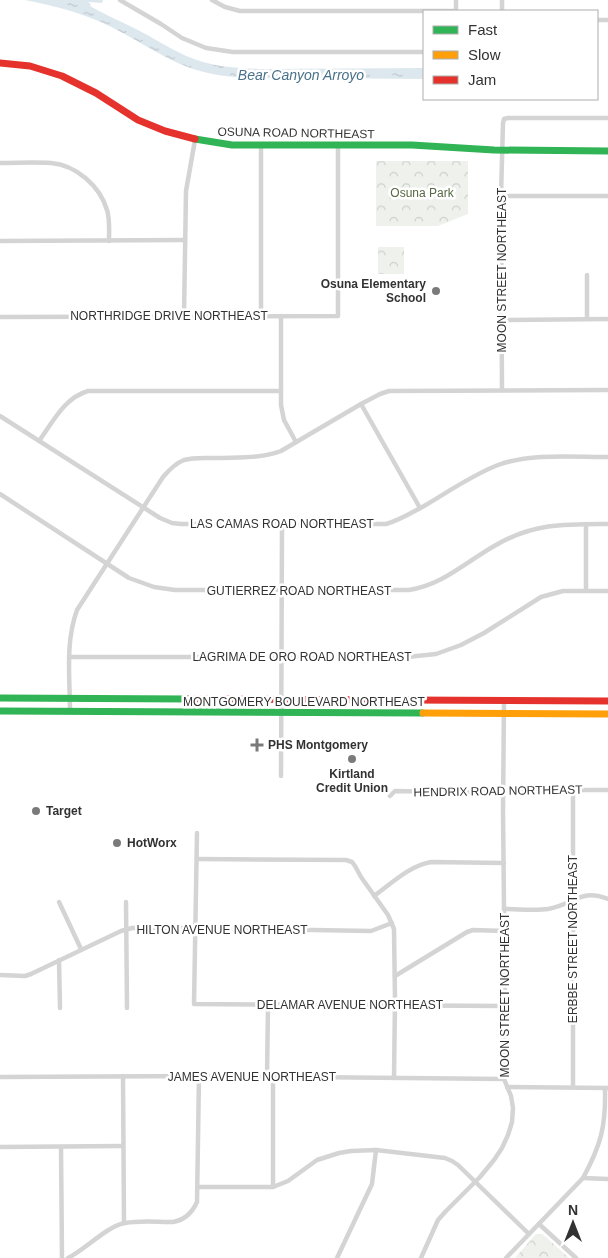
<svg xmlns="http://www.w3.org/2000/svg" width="608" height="1258" font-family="Helvetica,sans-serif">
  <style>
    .forest { fill: url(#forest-crowns) }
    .water { fill: url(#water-ripples) }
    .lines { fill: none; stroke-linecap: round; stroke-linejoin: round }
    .street { stroke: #d4d4d4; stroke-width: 4.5 }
    .fast { stroke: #30b455; stroke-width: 7 }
    .slow { stroke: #ff9f0a; stroke-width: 7 }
    .jam { stroke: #e5322d; stroke-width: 7 }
    .poi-dot { fill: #7a7a7a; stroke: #fff; stroke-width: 2 }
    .labels { text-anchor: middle; stroke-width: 5; stroke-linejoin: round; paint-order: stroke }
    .street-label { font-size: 12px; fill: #323232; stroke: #fff }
    .park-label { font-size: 12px; fill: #566844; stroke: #fff }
    .poi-label { font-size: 12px; font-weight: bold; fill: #323232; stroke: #fff; text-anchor: start }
    .water-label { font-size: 14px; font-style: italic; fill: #49728b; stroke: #fff }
  </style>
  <defs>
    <pattern id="forest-crowns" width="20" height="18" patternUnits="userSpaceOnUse" patternTransform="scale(1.25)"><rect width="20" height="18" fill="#eff2ec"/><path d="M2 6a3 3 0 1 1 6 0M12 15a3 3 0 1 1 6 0" fill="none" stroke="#cdd0cb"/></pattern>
    <pattern id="water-ripples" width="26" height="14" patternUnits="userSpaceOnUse" patternTransform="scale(1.25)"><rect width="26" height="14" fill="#dde8ee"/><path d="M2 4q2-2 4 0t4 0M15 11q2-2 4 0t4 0" fill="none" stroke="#bec7cd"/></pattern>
  </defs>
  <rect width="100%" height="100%" fill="#fff"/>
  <g class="forest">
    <path d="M376 161H468V214L438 226H376Z"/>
    <rect x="378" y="247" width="26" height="27"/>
    <path d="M536 1234H542L546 1237 569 1258H515Z"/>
  </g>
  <path class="water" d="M25 0H103L102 3 88 2 91 4 90 6C104 14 118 20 132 27 153 37 172 51 194 59 215 67 237 68 259 69L424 68V79C382 79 340 78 299 78 266 78 232 80 200 71 173 64 144 44 119 31 90 15 57 6 25 0Z"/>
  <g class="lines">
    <g class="street">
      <path d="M120 0 161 24 182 38 206 48 233 52H424"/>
      <path d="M212 0 225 7 240 11H456V0"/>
      <path d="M502 0V11"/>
      <path d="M597 20H608"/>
      <path d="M0 163C17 163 34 162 51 163 76 165 100 186 107 210 110 219 109 231 109 241"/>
      <path d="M501 196H608"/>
      <path d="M0 241 185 240"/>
      <path d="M587 275V319"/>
      <path d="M184 316 186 191 195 140"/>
      <path d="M261 316V145"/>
      <path d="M281 316V405L284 420 296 442"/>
      <path d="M0 317 338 316V145"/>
      <path d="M502 320 608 319"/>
      <path d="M502 390 501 196 503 123 504 119 508 118H608"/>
      <path d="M361 404 420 508"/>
      <path d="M0 416 160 518 172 523 181 524H386C400 520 411 513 424 506 448 492 472 475 498 465 531 453 573 457 608 457"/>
      <path d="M39 441C53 422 64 398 88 391H281"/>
      <path d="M0 494 129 578 154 587 175 590H409C443 585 467 561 496 545 534 523 566 524 608 524"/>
      <path d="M586 524V591"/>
      <path d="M70 657H407L436 654 461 645 484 633 541 597 563 591H608"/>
      <path d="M70 712C70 678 65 643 77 610L163 477C169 470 176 463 184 460 194 457 205 458 215 458 238 457 260 459 281 451L361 404 380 394 389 391 608 390"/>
      <path d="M281 776 282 525"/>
      <path d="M390 796 395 791 495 793 511 790H608"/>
      <path d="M197 833 194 1004 505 1006"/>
      <path d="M197 859 346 860 352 862 355 866 361 877 388 915 394 929 395 1000 394 1078"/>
      <path d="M374 896C392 883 409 866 431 862L504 863"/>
      <path d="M59 902 81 949"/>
      <path d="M126 902 127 1008"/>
      <path d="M504 909C519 909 534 911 548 909 574 905 578 888 608 899"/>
      <path d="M59 960 60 1008"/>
      <path d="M0 975 25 976 31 974 121 931 132 928H195L371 931 392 923"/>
      <path d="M395 976 467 932 473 930 504 931"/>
      <path d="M123 1076 124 1223"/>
      <path d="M0 1077 199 1076 504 1079"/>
      <path d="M267 1077 268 1005"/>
      <path d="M507 1087 608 1088"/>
      <path d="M573 1087V790"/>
      <path d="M0 1147 123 1146"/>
      <path d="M61 1147 62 1258"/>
      <path d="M583 1178 608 1179"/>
      <path d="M198 1187H273L288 1181 317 1160 339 1153 351 1151 376 1150 445 1158 452 1161 458 1165 529 1234"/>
      <path d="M273 1187V1077"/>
      <path d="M539 1224 576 1258"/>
      <path d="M68 1258C86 1249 107 1226 125 1223 140 1220 157 1222 173 1222 185 1220 192 1213 197 1202L199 1076"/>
      <path d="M337 1258 372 1184 376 1150"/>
      <path d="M421 1258 438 1220 446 1211 480 1177 494 1160 502 1148 508 1135 512 1122 513 1108 511 1096 504 1079 505 1006 503 810 504 701"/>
      <path d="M506 1258 583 1178C601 1145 606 1126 605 1088"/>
    </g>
    <g class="fast">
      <path d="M195 139 232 145H412L494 150 608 151"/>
      <path d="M0 698 189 699"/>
      <path d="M0 711 423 713"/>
    </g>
    <path class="slow" d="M423 713 608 714"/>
    <g class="jam">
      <path d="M0 63 30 66 62 76 96 93 138 120 165 131 195 139"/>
      <path d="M189 699 608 701"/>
    </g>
  </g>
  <g class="poi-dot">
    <circle cx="436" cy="291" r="5"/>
    <path d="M254.5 737.5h5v5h5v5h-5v5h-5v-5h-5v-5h5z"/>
    <circle cx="352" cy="759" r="5"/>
    <circle cx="36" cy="811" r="5"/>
    <circle cx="117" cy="843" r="5"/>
  </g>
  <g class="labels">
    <g class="street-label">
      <text transform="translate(296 133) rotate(1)" y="4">OSUNA ROAD NORTHEAST</text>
      <text transform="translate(502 270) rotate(-90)" y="4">MOON STREET NORTHEAST</text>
      <text x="169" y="320">NORTHRIDGE DRIVE NORTHEAST</text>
      <text x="282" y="528">LAS CAMAS ROAD NORTHEAST</text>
      <text x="299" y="595">GUTIERREZ ROAD NORTHEAST</text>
      <text x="302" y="661">LAGRIMA DE ORO ROAD NORTHEAST</text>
      <text x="304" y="706">MONTGOMERY BOULEVARD NORTHEAST</text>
      <text transform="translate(498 791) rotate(-1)" y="4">HENDRIX ROAD NORTHEAST</text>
      <text x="222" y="934">HILTON AVENUE NORTHEAST</text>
      <text transform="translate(573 939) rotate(-90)" y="4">ERBBE STREET NORTHEAST</text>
      <text transform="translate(505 995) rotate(-90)" y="4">MOON STREET NORTHEAST</text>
      <text x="350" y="1009">DELAMAR AVENUE NORTHEAST</text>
      <text x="252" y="1081">JAMES AVENUE NORTHEAST</text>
    </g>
    <g class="park-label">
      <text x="422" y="197">Osuna Park</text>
    </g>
    <g class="poi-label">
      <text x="426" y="288" text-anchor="end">Osuna Elementary<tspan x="426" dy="14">School</tspan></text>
      <text x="268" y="749">PHS Montgomery</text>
      <text x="352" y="778" text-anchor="middle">Kirtland<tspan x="352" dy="14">Credit Union</tspan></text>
      <text x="46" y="815">Target</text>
      <text x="127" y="847">HotWorx</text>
    </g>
    <g class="water-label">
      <text x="301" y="80">Bear Canyon Arroyo</text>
    </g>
  </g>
  <rect x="423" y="10" width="175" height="90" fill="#ffffff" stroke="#adadad"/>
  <rect x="433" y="26" width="25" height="8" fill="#30b455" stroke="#adadad"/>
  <text x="468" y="35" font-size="15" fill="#323232">Fast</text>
  <rect x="433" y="51" width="25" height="8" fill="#ff9f0a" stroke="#adadad"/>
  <text x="468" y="60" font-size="15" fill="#323232">Slow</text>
  <rect x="433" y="76" width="25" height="8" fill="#e5322d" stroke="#adadad"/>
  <text x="468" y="85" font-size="15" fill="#323232">Jam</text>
  <g transform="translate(573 1223)" stroke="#ffffff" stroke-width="4" paint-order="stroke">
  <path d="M0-4L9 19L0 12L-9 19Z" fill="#323232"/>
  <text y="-8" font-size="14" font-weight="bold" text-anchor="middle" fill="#323232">N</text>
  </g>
</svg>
